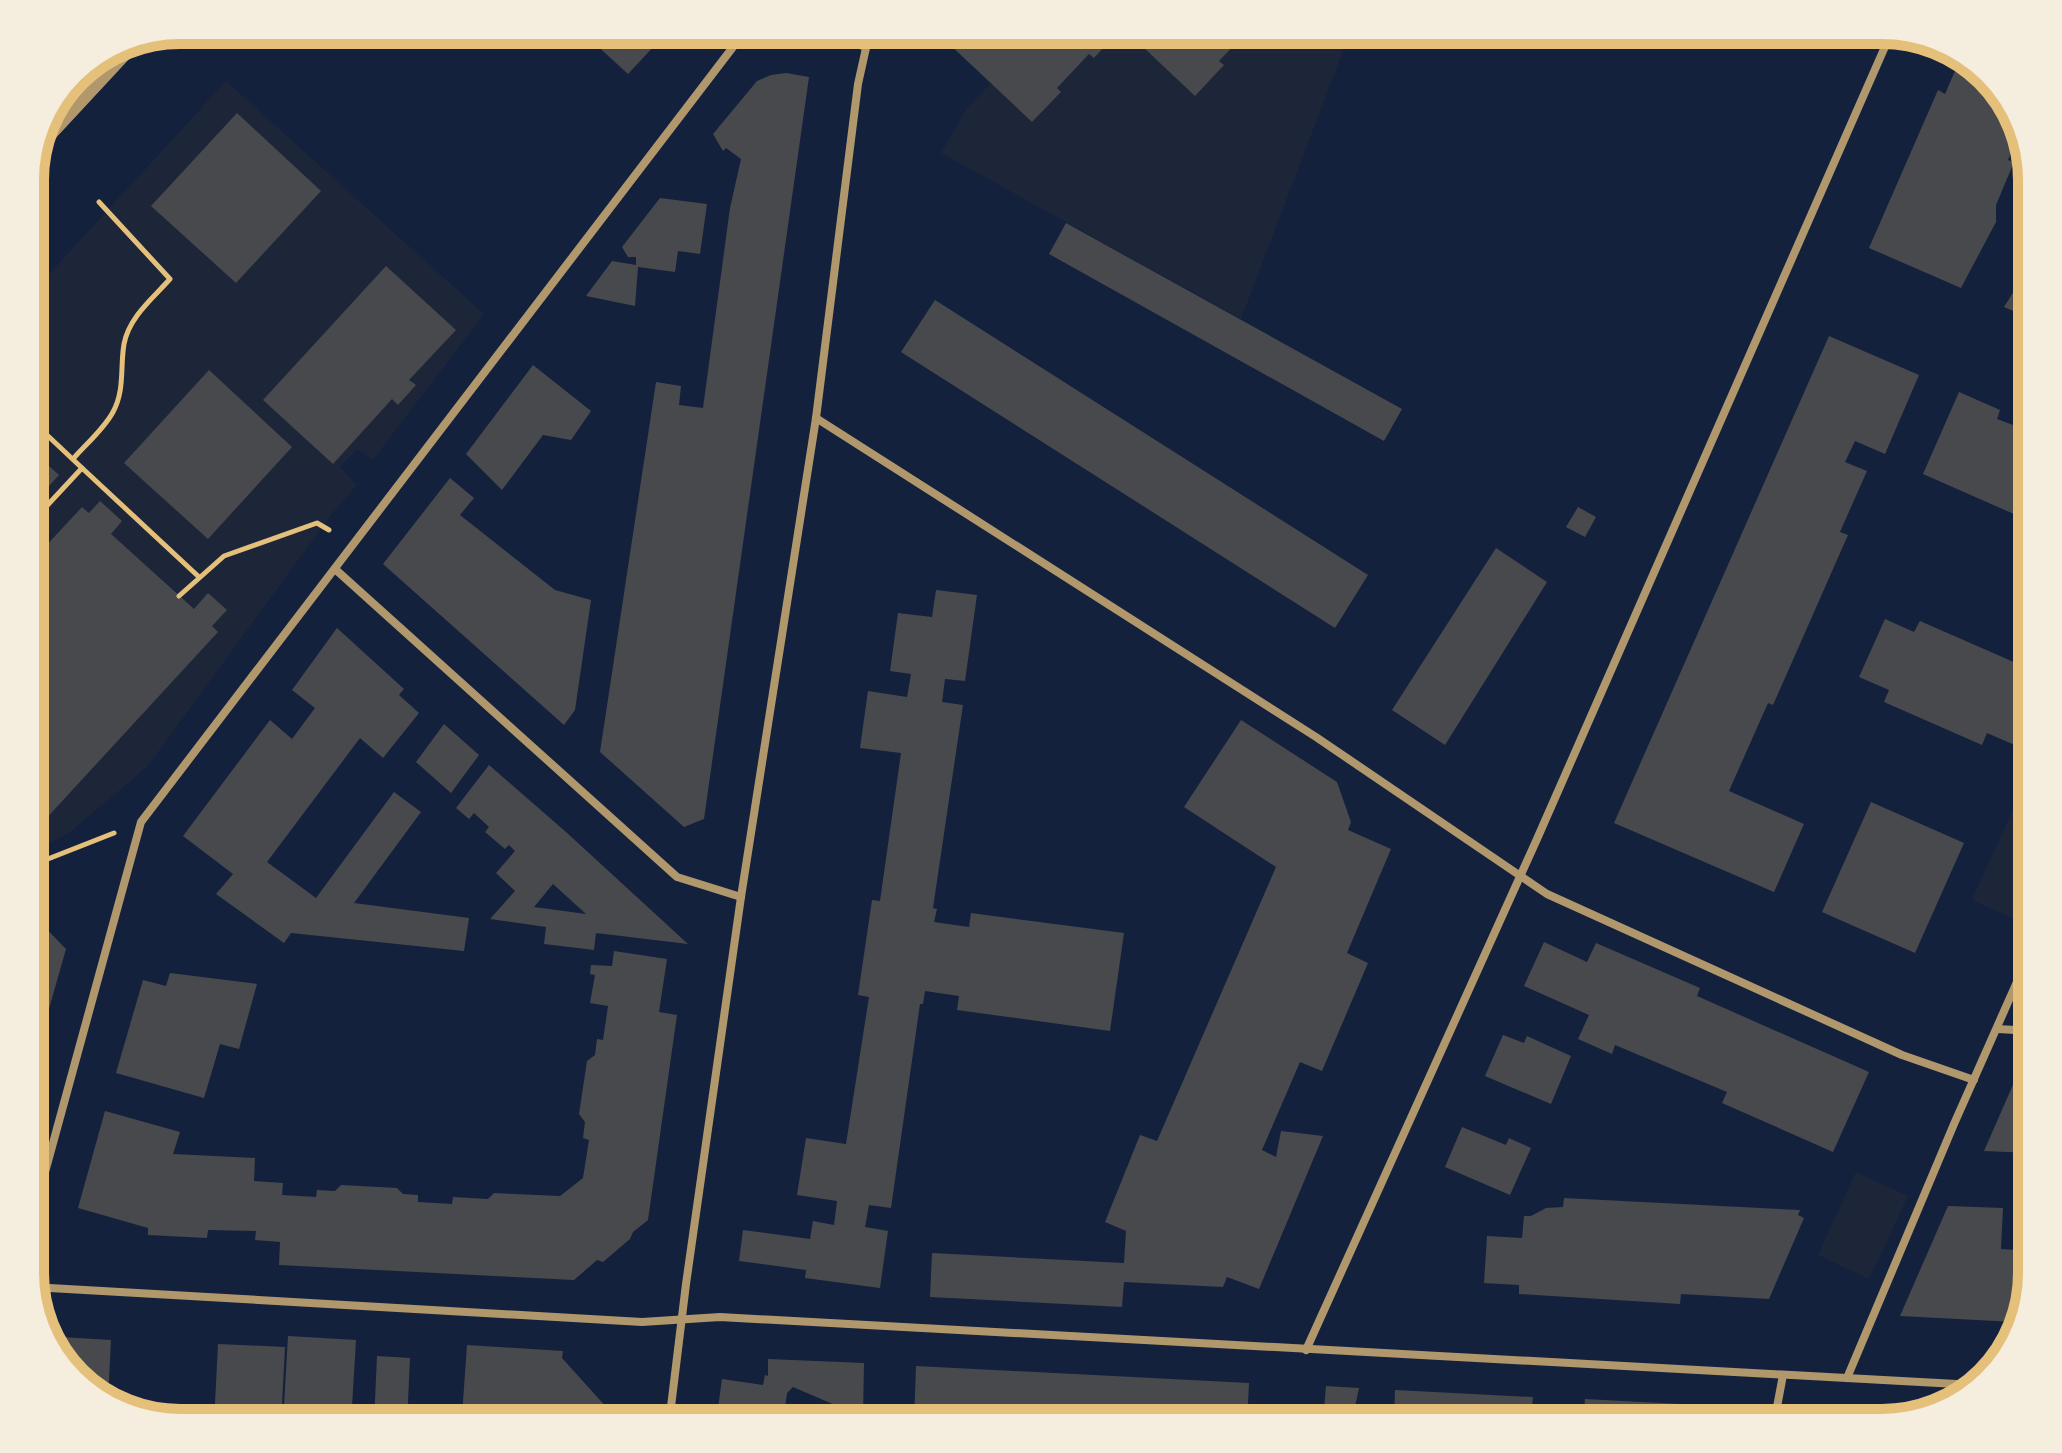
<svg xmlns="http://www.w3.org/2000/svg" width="2062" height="1453" font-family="'Sofia Sans Condensed',sans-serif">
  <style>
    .green { fill: #1d2539 }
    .building { fill: #48494c; fill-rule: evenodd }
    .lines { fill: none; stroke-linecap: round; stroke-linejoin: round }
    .path { stroke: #e5c07b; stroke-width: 5 }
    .minor { stroke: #b1986c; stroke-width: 8 }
    .tertiary { stroke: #b1986c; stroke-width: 14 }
    .rim { fill: none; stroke: #e5c07b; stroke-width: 10 }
  </style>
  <rect width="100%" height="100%" fill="#14213d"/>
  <g class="green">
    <path d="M1120 30H1125L1195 95 1223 65 1219 61 1249 30H1351L1241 319 941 153 967 108 991 83 1032 122 1061 92 1057 88 1089 54 1094 58Z"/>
    <path d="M226 81 484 314 373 460 357 449 340 467 357 485 331 515 147 767 70 832 30 854V295Z"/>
    <path d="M2032 767V885L2016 920 1972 900Z"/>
    <path d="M1856 1172 1908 1196 1869 1279 1818 1255Z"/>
  </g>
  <g class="building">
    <path d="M504 30H533L520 45Z"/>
    <path d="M580 30H669L628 74Z"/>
    <path d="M957 30H1120L1094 58 1089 54 1057 88 1061 92 1032 122 946 41Z"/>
    <path d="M1125 30H1249L1219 61 1224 65 1195 96Z"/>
    <path d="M1961 57 1973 61 2016 114 2013 123 2019 126 2020 131 2008 160 2014 162 1996 205V222L1961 288 1869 248 1938 90 1945 94Z"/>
    <path d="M786 73 809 77 704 819 684 827 600 752 656 382 681 386 679 405 703 408 730 208 741 159 726 148 723 151 713 134 757 81 771 75Z"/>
    <path d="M237 113 321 191 236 283 151 206Z"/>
    <path d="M660 198 707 204 700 254 678 251 675 272 638 267 635 306 586 296 612 261 636 265V257H628L622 247Z"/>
    <path d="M1066 223 1402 409 1384 441 1049 254Z"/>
    <path d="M2032 262V319L2004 307Z"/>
    <path d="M386 266 456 330 409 380 416 385 398 405 392 399 333 464 263 400Z"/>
    <path d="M935 300 1368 575 1335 628 901 352Z"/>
    <path d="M1829 336 1919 375 1885 454 1855 441 1845 462 1867 471 1840 532 1848 535 1773 705 1768 703 1729 791 1804 824 1774 892 1614 823Z"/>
    <path d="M533 365 591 411 571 440 543 435 502 490 466 454Z"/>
    <path d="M209 370 292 447 208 539 124 463Z"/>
    <path d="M1959 392 2000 410 1997 419 2013 425 2016 417 2032 424V522L1923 474Z"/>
    <path d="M30 449 59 475 30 507Z"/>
    <path d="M450 478 474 498 460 515 555 590 591 600 575 710 564 725 383 564Z"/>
    <path d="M100 501 122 521 111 534 194 609 208 593 227 610 212 626 218 632 30 836V563L82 507 89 513Z"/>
    <path d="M1578 507 1596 517 1585 537 1566 527Z"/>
    <path d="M2032 527V575L2014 567Z"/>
    <path d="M1496 548 1547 582 1445 745 1392 710Z"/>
    <path d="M936 590 977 595 965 681 945 679 942 702 963 705 933 908 937 909 934 922 969 927 971 913 1124 933 1110 1031 957 1010 959 996 925 991 923 1004H920L891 1208 869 1205 865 1227 888 1231 880 1288 805 1278 806 1270 739 1261 743 1230 810 1239 813 1221 834 1225 837 1201 797 1195 806 1138 846 1144 869 997 858 995 872 900 880 901 901 753 860 748 868 691 907 697 911 674 890 671 898 613 932 617Z"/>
    <path d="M1885 619 1914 632 1920 621 2032 670 2029 683 2032 685V714L2017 746 1987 733 1982 745 1884 702 1889 690 1859 677Z"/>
    <path d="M337 628 404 689 399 695 419 713 383 758 360 738 267 862 316 898 394 792 421 812 354 903 469 918 464 951 291 933 284 943 216 894 233 874 183 836 270 720 292 739 315 708 292 690Z"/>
    <path d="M1241 720 1337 782 1351 822 1348 830 1391 849 1347 953 1368 963 1322 1071 1300 1062 1262 1150 1276 1157 1281 1131 1323 1136 1259 1289 1227 1277 1223 1287 1124 1282 1122 1307 930 1297 932 1253 1124 1263 1126 1231 1105 1222 1140 1135 1157 1141 1276 867 1184 807Z"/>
    <path d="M444 724 479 755 451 793 416 762Z"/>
    <path d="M489 765 566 832 688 944 596 933 594 950 544 944 546 927 490 919 515 891 496 873 515 851 509 845 505 849 485 832 489 827 474 813 469 819 456 808ZM553 884 586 914 534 907Z"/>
    <path d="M1871 802 1964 843 1915 953 1822 912Z"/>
    <path d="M30 912 66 949 31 1072H30Z"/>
    <path d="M1544 942 1587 962 1596 943 1700 988 1697 996 1869 1072 1833 1152 1722 1103 1727 1092 1615 1045 1612 1054 1578 1039 1589 1015 1524 986Z"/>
    <path d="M614 951 667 959 659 1012 677 1015 648 1220 633 1232 630 1239 603 1262 597 1260 574 1280 279 1265 280 1242 255 1240 256 1231 208 1230 207 1238 148 1235V1228L78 1208 105 1111 180 1132 173 1154 255 1158 254 1181 283 1183 282 1195 316 1197 317 1190 335 1191 341 1185 397 1188 403 1194 418 1195V1202L452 1204 453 1197 488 1199 494 1193 560 1196 583 1178 589 1140 583 1138 585 1122 579 1114 587 1061 595 1055 597 1039 603 1040 608 1006 590 1003 595 975 590 974 591 965 612 966Z"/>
    <path d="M170 973 257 984 239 1049 220 1044 204 1098 116 1073 143 980 166 986Z"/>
    <path d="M1503 1035 1524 1043 1527 1036 1571 1056 1551 1104 1485 1076Z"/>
    <path d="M2026 1055 2032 1056V1153L1984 1151Z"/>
    <path d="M1462 1127 1506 1145 1509 1138 1531 1148 1510 1195 1445 1167Z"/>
    <path d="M1564 1198 1800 1210 1798 1215 1804 1218 1769 1299 1681 1294 1680 1304 1519 1294V1285L1484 1283 1487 1236 1522 1238 1524 1216H1531L1546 1208 1563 1207Z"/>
    <path d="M1948 1206 2003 1208 2001 1249 2032 1251V1273L2015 1322 1900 1316Z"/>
    <path d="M45 1336 111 1340 108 1399 89 1392Z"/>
    <path d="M288 1336 356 1340 351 1423H283Z"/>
    <path d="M218 1344 285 1347 281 1423H214Z"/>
    <path d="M467 1345 563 1351 562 1358 617 1419 623 1420V1423H531L526 1419 462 1416Z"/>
    <path d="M377 1356 410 1358 407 1423H374Z"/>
    <path d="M768 1359 864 1363 863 1417 793 1387 787 1393 783 1423H716L722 1379 763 1385 765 1375 768 1376Z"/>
    <path d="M916 1366 1249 1383 1247 1423H914Z"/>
    <path d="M1326 1386 1359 1388 1354 1411 1324 1410Z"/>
    <path d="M1395 1390 1533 1397 1530 1423H1423L1394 1420Z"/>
    <path d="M1585 1399 1700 1405 1699 1423H1583Z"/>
    <path d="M1273 1414 1319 1417 1318 1423H1272Z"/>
  </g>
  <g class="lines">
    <g class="path">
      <path d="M73 459C86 444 104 429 113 412 125 390 120 367 124 344 129 317 153 298 170 279L99 202"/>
      <path d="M82 468 199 577"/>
      <path d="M30 524 82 468 30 419"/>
      <path d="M179 596 224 556 317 523 329 530"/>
      <path d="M30 866 114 833"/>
    </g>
    <g class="minor">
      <path d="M810 30 866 47"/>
      <path d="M816 418 1316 737 1547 894 1902 1055 1974 1080"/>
      <path d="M335 569 677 877 741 897"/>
      <path d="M1998 1029 2032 1031"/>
      <path d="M30 1227 141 822 746 30"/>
      <path d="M32 1287 642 1322 720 1317 1975 1385"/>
      <path d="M1306 1350 1537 839 1891 33"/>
      <path d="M1847 1378 1954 1124 2032 948"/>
      <path d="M669 1423 686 1284 741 897 816 418 858 84 870 30"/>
      <path d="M1774 1423 1783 1375"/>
    </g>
    <path class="tertiary" d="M37 148 128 50"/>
  </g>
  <path d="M0 0H2062V1453H0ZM180 44H1882A136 136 0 0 1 2018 180V1273A136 136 0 0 1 1882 1409H180A136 136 0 0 1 44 1273V180A136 136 0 0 1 180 44Z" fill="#f5edde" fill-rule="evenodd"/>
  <path class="rim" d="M180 44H1882A136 136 0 0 1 2018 180V1273A136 136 0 0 1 1882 1409H180A136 136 0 0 1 44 1273V180A136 136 0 0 1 180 44Z"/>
</svg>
